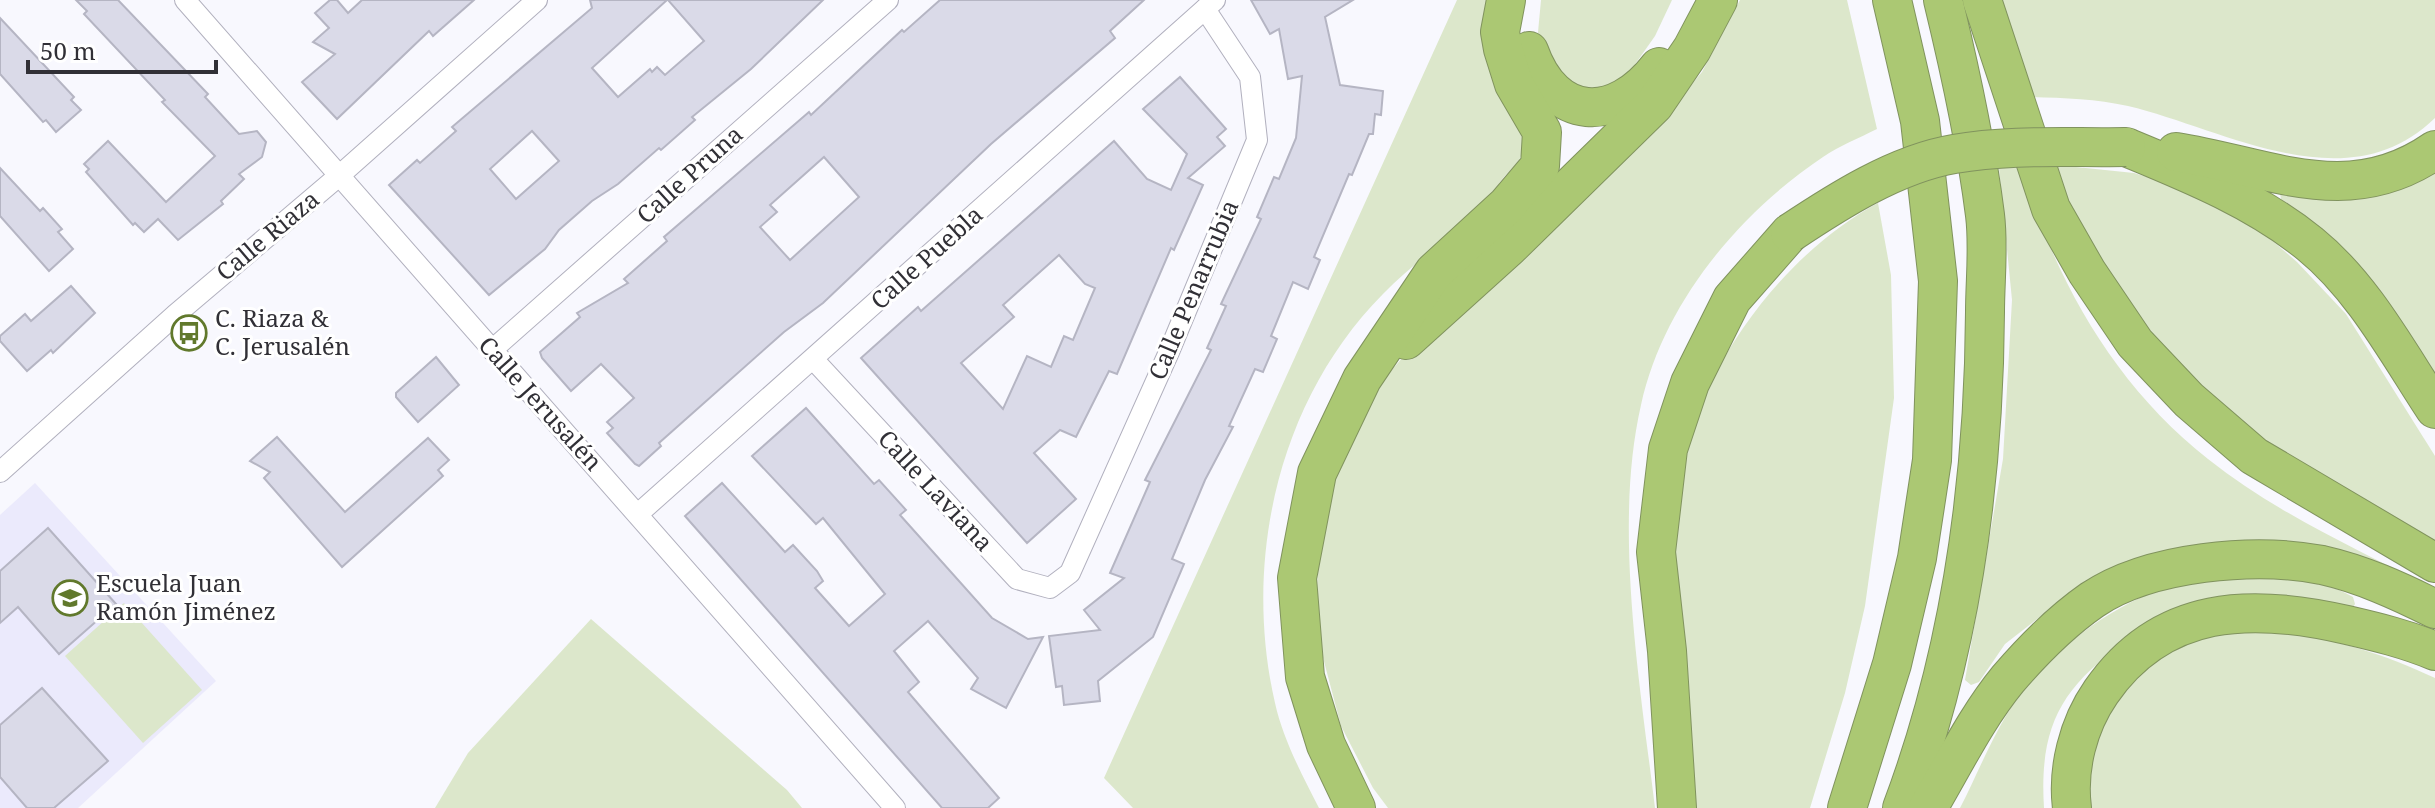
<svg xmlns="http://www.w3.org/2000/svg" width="2435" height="808" font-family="'Noto Serif',serif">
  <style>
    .built { fill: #ebeafc }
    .green { fill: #dce7cb }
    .building { fill: #dadae8; stroke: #b5b5c3; stroke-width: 2; fill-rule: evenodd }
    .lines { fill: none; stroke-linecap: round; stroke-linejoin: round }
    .street-casing { stroke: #b1b0be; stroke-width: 22 }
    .highway-casing { stroke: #80935e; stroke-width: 40 }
    .street { stroke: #fff; stroke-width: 20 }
    .highway { stroke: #abc873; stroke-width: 38 }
    .highway-bridge-casing { stroke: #80935e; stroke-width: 40; stroke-linecap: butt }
    .highway-bridge { stroke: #abc873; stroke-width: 38 }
    .labels { text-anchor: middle; stroke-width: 6; stroke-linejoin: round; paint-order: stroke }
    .street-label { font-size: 24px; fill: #313036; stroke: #fff }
    .poi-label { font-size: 24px; fill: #313036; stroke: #fff; text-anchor: start }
  </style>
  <rect width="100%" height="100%" fill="#f8f8fe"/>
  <path class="built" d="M35 483 216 681 78 808H0V515Z"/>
  <g class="green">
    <path d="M1457 0H1494C1503 39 1530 116 1522 153 1520 162 1510 170 1504 177 1493 191 1482 206 1469 218 1441 245 1409 267 1383 294 1279 399 1242 559 1275 703 1283 739 1302 775 1319 808H1133L1104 778Z"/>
    <path d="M1541 0H1672L1655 36 1617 90H1567L1537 43Z"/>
    <path d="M1740 0H1847L1877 129C1859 138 1839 146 1823 157 1739 213 1663 304 1641 405 1613 527 1640 684 1655 808H1388L1373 788 1341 726 1316 631 1319 524 1359 408 1403 357 1637 149 1702 72Z"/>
    <path d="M1994 0H2435V118C2347 204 2225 129 2128 106 2096 99 2063 98 2030 97Z"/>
    <path d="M2435 157V383L2282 203 2280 194 2284 186Z"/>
    <path d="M2047 164 2134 173 2174 185 2222 207 2266 235 2297 262 2346 314 2435 456V544L2227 417 2140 334Z"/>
    <path d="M2021 165C2054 279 2114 385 2208 459 2276 513 2358 550 2435 589L2320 553 2054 606 2005 644 1979 682 1971 685 1965 680 2003 459 2012 300 1999 168Z"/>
    <path d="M1878 203 1891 275 1894 398 1865 606 1845 693 1810 808H1692C1690 743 1687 678 1682 614 1679 576 1669 523 1675 486 1695 375 1779 256 1878 203Z"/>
    <path d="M2237 574C2276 577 2317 577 2353 597L2355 604 2352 609C2291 613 2220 611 2161 620 2149 622 2135 636 2125 643 2060 687 2039 729 2044 808H1960C1976 777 1989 744 2007 714 2043 654 2114 601 2182 582 2199 577 2219 577 2237 574Z"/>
    <path d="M124 603 202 690 143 743 65 656Z"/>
    <path d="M591 619 787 790 802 808H435L468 753Z"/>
    <path d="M2240 628C2313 633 2369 647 2435 678V808H2087L2091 739 2120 687 2160 649Z"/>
  </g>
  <g class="building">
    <path d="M76 0H118L208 94 205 97 239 134 257 131 266 142 262 157 239 174 244 179 221 201 223 204 178 240 158 219 144 232 135 223 133 225 86 172 89 169 84 164 108 141 166 202 215 156 162 102 165 100 84 14 87 11Z"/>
    <path d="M330 0H337L348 13 362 0H474L433 36 429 31 337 119 302 82 335 54 313 42 329 28 315 13Z"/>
    <path d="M590 0H667L592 68 618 97 650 69 652 72 657 67 665 75 704 41 668 0H823L751 69 692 117 695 120 661 150 659 148 618 184 592 201 559 230 545 249 489 295 389 185 417 160 420 163 456 131 452 127 592 8ZM532 131 559 161 516 199 490 169Z"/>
    <path d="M940 0H1144L1110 31 1115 38 991 144 823 303 784 332 659 443 661 446 639 466 635 464 607 433 613 428 607 422 634 398 601 364 571 391 542 358 540 352 580 317 577 313 628 283 624 279 667 241 664 237 809 112 811 115 902 30 904 32ZM824 157 859 197 790 260 760 227 777 212 770 205Z"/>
    <path d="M1251 0H1353L1325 17 1340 85 1383 91 1381 115 1375 114 1373 134H1369L1352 175 1349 174 1314 257 1320 260 1308 289 1293 282 1271 336 1277 339 1263 372 1255 369 1229 426 1233 427 1205 480 1172 559 1184 564 1153 637 1098 681 1100 701 1064 705 1062 686 1056 687 1049 636 1100 630 1084 610 1124 578 1110 573 1150 482 1145 480 1211 350 1207 348 1226 306 1221 304 1261 219 1257 217 1274 177 1279 179 1296 138 1302 76 1288 79 1279 29 1270 34Z"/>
    <path d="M0 18 74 97 71 100 81 110 56 132 46 120 43 122 0 74Z"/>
    <path d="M1180 77 1226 129 1217 137 1225 146 1188 178 1203 185 1174 250 1171 248 1117 374 1109 371 1076 437 1060 430 1034 453 1076 499 1027 543 861 358 918 307 921 311 1114 141 1147 179 1171 190 1187 154 1143 109ZM1059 255 1085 284 1095 288 1073 340 1064 336 1051 367 1027 356 1003 409 961 363 1014 317 1003 305Z"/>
    <path d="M0 168 40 211 43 208 62 229 58 232 73 249 49 271 0 216Z"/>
    <path d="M71 286 95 313 53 353 51 350 27 371 0 341V336L25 314 31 321Z"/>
    <path d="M436 357 459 385 418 422 396 397V393Z"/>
    <path d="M806 408 874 484 879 480 906 510 900 515 992 618 1028 639 1043 637 1006 708 971 689 978 678 928 621 894 651 919 682 908 692 999 798 988 808H942L685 516 722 483 785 552 793 545 817 571 823 581 815 588 849 626 885 594 823 518 816 524 752 456Z"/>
    <path d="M277 437 345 512 428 438 449 460 438 470 443 476 342 567 264 478 270 472 250 461Z"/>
    <path d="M48 528 116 604 59 654 18 607 0 623V571Z"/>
    <path d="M42 688 108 761 54 808H27L0 777V725Z"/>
  </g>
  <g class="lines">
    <defs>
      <g id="street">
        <path d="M185 0 895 808"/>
        <path d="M492 350 888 0"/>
        <path d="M813 359 1017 579 1050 588 1070 573 1169 352 1257 140 1250 77 1205 9"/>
        <path d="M0 472 175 315 340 175 537 0"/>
        <path d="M638 514 1215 0"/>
      </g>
      <g id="highway">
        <path d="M1982 0 2051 209 2087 272 2135 343 2189 400 2254 456 2435 563"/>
        <path d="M1529 51C1554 122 1615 124 1659 67"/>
        <path d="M2126 147C2189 173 2256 200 2310 244 2363 287 2398 353 2435 409"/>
        <path d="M2176 152C2270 167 2349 210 2435 150"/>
        <path d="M1406 340 1508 248 1654 105 1692 49 1718 0"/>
        <path d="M1356 808 1326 745 1305 677 1297 578 1317 473 1362 379 1434 272 1507 205 1540 166 1542 132 1514 84 1503 49 1500 32 1506 0"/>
        <path d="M1677 808 1667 651 1656 552 1668 449 1690 383 1732 299 1790 233"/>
        <path d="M1847 808 1892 664 1917 558 1932 460 1938 281 1920 121 1892 0"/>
        <path d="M1902 808C1961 651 1984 479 1985 312 1985 281 1989 247 1985 215 1976 143 1960 70 1943 0"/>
        <path d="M1928 808C1954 764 1976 718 2008 679 2032 651 2062 621 2092 600 2150 561 2255 552 2322 565 2362 574 2399 591 2435 609"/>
        <path d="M2072 808C2067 769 2078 725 2101 692 2162 604 2252 603 2347 625 2377 632 2406 639 2435 651"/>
      </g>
    </defs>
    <use href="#street" class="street-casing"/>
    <use href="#highway" class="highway-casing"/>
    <use href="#street" class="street"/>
    <use href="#highway" class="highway"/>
    <defs>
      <path id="highway-bridge" d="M1790 233C1838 201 1896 164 1954 154 2010 144 2069 148 2126 147"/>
    </defs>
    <use href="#highway-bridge" class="highway-bridge-casing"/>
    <use href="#highway-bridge" class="highway-bridge"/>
  </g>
  <defs>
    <symbol id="bus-ring" viewBox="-11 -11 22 22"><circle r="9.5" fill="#fff" stroke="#61792c" stroke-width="1.5"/><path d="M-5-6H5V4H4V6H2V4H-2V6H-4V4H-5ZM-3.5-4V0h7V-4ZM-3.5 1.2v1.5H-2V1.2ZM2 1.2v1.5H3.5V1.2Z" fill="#61792c"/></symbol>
    <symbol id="school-ring" viewBox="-11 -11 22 22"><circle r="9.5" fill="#fff" stroke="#61792c" stroke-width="1.5"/><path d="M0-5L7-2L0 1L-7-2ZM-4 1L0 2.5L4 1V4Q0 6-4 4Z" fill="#61792c"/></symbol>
  </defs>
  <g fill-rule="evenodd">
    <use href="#bus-ring" x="169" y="313" width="40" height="40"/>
    <use href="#school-ring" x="50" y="578" width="40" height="40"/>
  </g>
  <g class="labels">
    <g class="street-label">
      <text transform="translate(690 175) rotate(-42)" y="8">Calle Pruna</text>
      <text transform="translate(268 236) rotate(-40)" y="8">Calle Riaza</text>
      <text transform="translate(927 258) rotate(-42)" y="8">Calle Puebla</text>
      <text transform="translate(1194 290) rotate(-67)" y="8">Calle Penarrubia</text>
      <text transform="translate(540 404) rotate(48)" y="8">Calle Jerusalén</text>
      <text transform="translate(935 491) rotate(47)" y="8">Calle Laviana</text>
    </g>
    <g class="poi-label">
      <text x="215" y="327">C. Riaza &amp;<tspan x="215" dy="28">C. Jerusalén</tspan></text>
      <text x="96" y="592">Escuela Juan<tspan x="96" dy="28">Ramón Jiménez</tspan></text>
    </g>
  </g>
  <path d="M28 60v12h188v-12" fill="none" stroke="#313036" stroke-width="4"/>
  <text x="40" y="60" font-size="24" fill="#313036" stroke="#ffffff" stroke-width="6" paint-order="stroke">50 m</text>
</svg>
